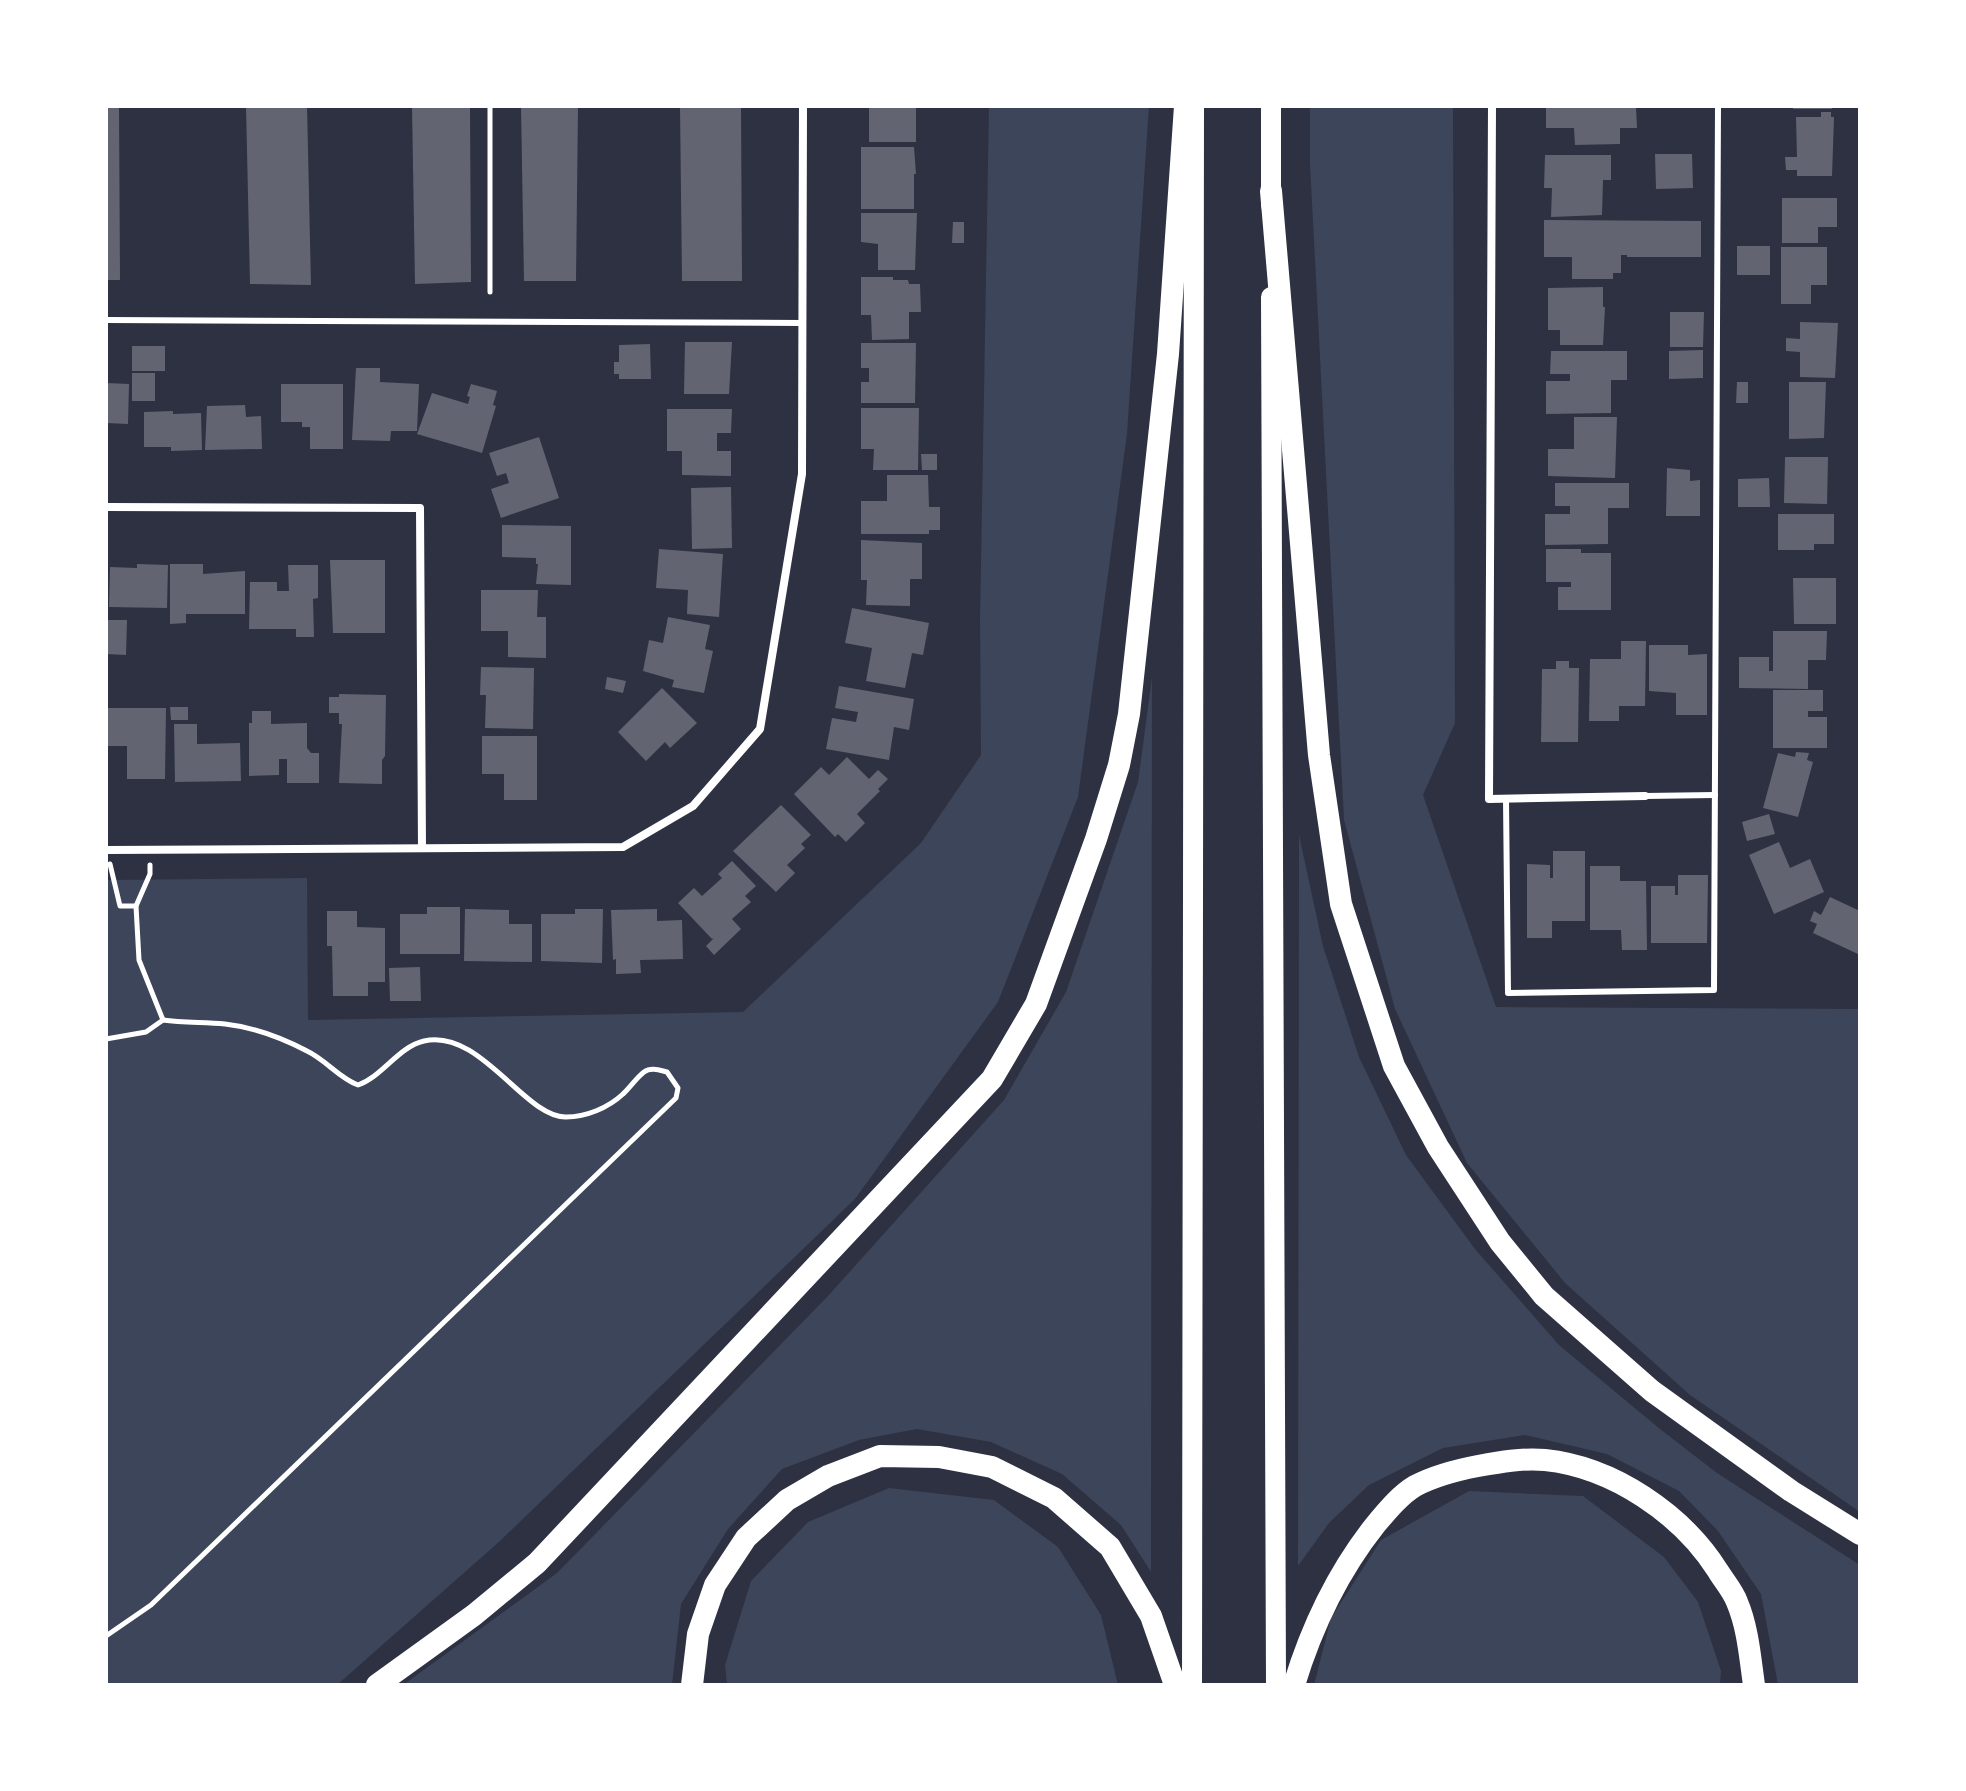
<svg xmlns="http://www.w3.org/2000/svg" width="1966" height="1791" font-family="'DM Sans',sans-serif">
  <style>
    .green { fill: #3c4559 }
    .building { fill: #626471 }
    .lines { fill: none; stroke-linecap: round; stroke-linejoin: round }
    .path { stroke: #fff; stroke-width: 5 }
    .service { stroke: #fff; stroke-width: 6 }
    .minor { stroke: #fff; stroke-width: 8 }
    .primary { stroke: #fff; stroke-width: 20 }
    .motorway { stroke: #fff; stroke-width: 22 }
  </style>
  <rect width="100%" height="100%" fill="#2d3142"/>
  <g class="green">
    <path d="M989 106H1149L1127 434 1078 797 998 1002 855 1199 500 1541 337 1685H106V880L307 878 308 1020 743 1012 921 843 981 755 980 620Z"/>
    <path d="M1310 106H1453L1455 723 1423 795 1496 1007 1860 1009V1512L1690 1395 1565 1283 1467 1163 1395 1009 1344 820 1310 164Z"/>
    <path d="M1152 677 1151 1572 1121 1525 1062 1474 991 1442 917 1429 859 1440 782 1469 728 1529 681 1604 672 1685H403L557 1573 827 1297 1004 1100 1066 992 1138 782Z"/>
    <path d="M1299 835 1323 946 1359 1057 1406 1155 1475 1249 1559 1345 1660 1429 1717 1473 1860 1565V1685H1778L1761 1594 1718 1531 1679 1491 1607 1454 1525 1435 1443 1448 1369 1485 1329 1523 1298 1566Z"/>
    <path d="M889 1488 994 1500 1058 1547 1101 1615 1118 1685H727L725 1665 751 1581 808 1522Z"/>
    <path d="M1469 1491 1583 1496 1664 1557 1698 1602 1721 1671 1720 1685H1314L1331 1618 1381 1540Z"/>
  </g>
  <g class="building">
    <path d="M106 106H119L120 280H106Z"/>
    <path d="M246 106H307L311 285 250 284Z"/>
    <path d="M412 106H470L471 282 415 284Z"/>
    <path d="M521 106H578L576 281H524Z"/>
    <path d="M680 106H741L742 281H682Z"/>
    <rect x="869" y="106" width="47" height="36"/>
    <path d="M1546 106H1636L1637 128H1620V144L1575 145 1574 128H1546Z"/>
    <rect x="1793" y="106" width="39" height="3"/>
    <path d="M1821 112H1831V117H1834L1832 176H1797V170H1786L1785 157H1797L1796 117H1821Z"/>
    <path d="M861 147H914L916 174H914V209H861Z"/>
    <path d="M1655 154H1692L1693 188 1656 189Z"/>
    <path d="M1545 155H1611V180H1603L1602 215 1551 217 1552 188H1544Z"/>
    <path d="M1782 198H1837V227H1818V243H1782Z"/>
    <path d="M861 213H917L915 270H878V244L861 242Z"/>
    <path d="M1544 220 1701 221V257H1627V255H1621V273H1613V279H1572V257H1544Z"/>
    <path d="M953 222H964V243H952Z"/>
    <rect x="1737" y="246" width="33" height="29"/>
    <path d="M1781 247H1827V285H1811V304H1781Z"/>
    <path d="M861 277H893V280H908L909 284H920L921 312H909V339L872 340 871 315H861Z"/>
    <path d="M1603 287V307H1605L1603 345H1560V330H1548V288Z"/>
    <path d="M1670 312H1704L1703 347H1670Z"/>
    <path d="M1800 322 1838 323 1835 378 1800 377V352L1786 351V338L1800 339Z"/>
    <path d="M685 342H732L729 394H684Z"/>
    <path d="M861 343H916L915 403H861V382H869V368H861Z"/>
    <path d="M650 344 651 379H619V374H614V362H619V345Z"/>
    <rect x="132" y="346" width="33" height="25"/>
    <path d="M1703 350V378L1669 379V351Z"/>
    <path d="M1551 351H1627V380H1611V413L1546 414V381H1570V374H1550Z"/>
    <path d="M356 368H380V382L419 384 417 431H391L390 441 352 440Z"/>
    <rect x="132" y="373" width="23" height="28"/>
    <path d="M1737 382H1748V403H1736Z"/>
    <path d="M1789 382H1826L1824 438 1789 439Z"/>
    <path d="M106 383 129 384 128 424 106 423Z"/>
    <path d="M281 384H343V449H310V427H302V422H281Z"/>
    <path d="M471 384 497 391 493 405 496 406 482 453 417 434 432 393 468 404 470 397 467 396Z"/>
    <path d="M245 405 246 417 261 416 262 449 205 450 207 406Z"/>
    <path d="M861 408H919L918 470H873L874 449H861Z"/>
    <path d="M667 409H732L731 433H717V451H731V476L682 475V451H667Z"/>
    <path d="M173 411V414L201 413 202 450 171 451V447H144V412Z"/>
    <path d="M1574 417H1617L1615 478 1548 476V449H1574Z"/>
    <path d="M539 437 559 498 501 518 491 489 509 483 506 473 497 476 489 453Z"/>
    <path d="M921 454H937V470H922Z"/>
    <path d="M1785 457H1828L1827 504 1784 503Z"/>
    <path d="M1667 468 1690 470V481L1700 480V516H1666Z"/>
    <path d="M887 475H928L929 507H940V530H929V534H861V501H887Z"/>
    <path d="M1769 478 1770 507H1738V479Z"/>
    <path d="M1555 483H1629V508H1608V544L1545 545V514H1570V506H1555Z"/>
    <path d="M731 487 732 548 692 549 691 488Z"/>
    <path d="M1778 514H1834V544H1814V550H1778Z"/>
    <path d="M502 525 571 526V585L536 584 538 564H536V558L502 557Z"/>
    <path d="M861 540 922 543V579H910V606L866 605 867 580H861Z"/>
    <path d="M659 549 723 554 719 617 687 614 688 590 656 588Z"/>
    <path d="M1546 549H1581V553H1611V610H1558V587H1571V582H1546Z"/>
    <path d="M330 560H385V633H333Z"/>
    <path d="M137 564 168 565 167 608 109 607 110 567 137 568Z"/>
    <path d="M170 564H203V574L245 571V614H186V623L170 624Z"/>
    <path d="M288 565H318V598L313 599 314 637H296V629H249L250 582H277V591H289Z"/>
    <path d="M1793 578H1836V624H1794Z"/>
    <path d="M481 590H538L537 617H546V658L508 657V631H481Z"/>
    <path d="M852 608 929 623 923 655 912 653 905 688 866 681 872 648 845 643Z"/>
    <path d="M668 617 710 625 705 649 713 651 704 693 672 687 674 680 643 671 649 640 663 643Z"/>
    <path d="M106 620H127L126 655 106 654Z"/>
    <path d="M1773 631H1827L1826 660H1808V689L1739 688V657H1769V671H1773Z"/>
    <path d="M1621 641H1646L1645 706H1619V721H1589L1590 659H1621Z"/>
    <path d="M1649 645H1688V655L1707 654V715H1676V693L1649 691Z"/>
    <path d="M1556 661H1569V668H1579L1578 742H1541L1542 669H1556Z"/>
    <path d="M481 667 534 668 533 729 485 728 486 695H480Z"/>
    <path d="M607 677 626 681 623 693 605 689Z"/>
    <path d="M839 686 914 699 909 730 894 727 889 760 826 749 832 718 856 722 858 712 835 708Z"/>
    <path d="M662 688 697 723 670 748 665 742 646 761 618 732Z"/>
    <path d="M1773 690H1823V711H1808V717H1827V748H1773Z"/>
    <path d="M339 694 386 695 385 756 382 760V784L339 783 342 724H339V713H329V697H339Z"/>
    <path d="M170 707H188V720H171Z"/>
    <path d="M106 708H166L165 779H127V746H106Z"/>
    <path d="M252 711H271V724L307 723V748L311 753H319V783H287V759H279V775L249 776V723H252Z"/>
    <path d="M174 724H197V744L240 743 241 781 175 782Z"/>
    <path d="M482 736H537V800H504V774H482Z"/>
    <path d="M1796 752 1809 753 1807 760 1813 762 1798 817 1763 808 1778 753 1795 757Z"/>
    <path d="M847 757 869 779 878 770 888 779 878 789 880 791 857 814 865 823 846 842 838 834 835 837 794 794 821 767 829 775Z"/>
    <path d="M781 805 811 835 801 844 805 848 787 865 795 873 776 892 733 851Z"/>
    <path d="M1769 814 1775 834 1747 841 1742 822Z"/>
    <path d="M1779 842 1790 868 1810 859 1824 892 1774 914 1749 855Z"/>
    <path d="M1553 851H1585V921H1552V938H1527V864L1550 865V878H1553Z"/>
    <path d="M732 861 756 886 745 896 751 902 732 919 741 929 714 955 706 946 714 938 712 939 678 903 694 888 702 896 722 878 718 874Z"/>
    <path d="M1590 866H1620V881H1646L1647 950H1622L1621 930H1590Z"/>
    <path d="M1678 875H1708L1707 943H1651V886H1675V895H1678Z"/>
    <path d="M1830 897 1860 911V955L1813 933 1817 924 1810 921 1814 911 1821 915Z"/>
    <path d="M427 907H460V954H400V914H427Z"/>
    <path d="M465 909 509 910V924H532V962L464 961Z"/>
    <path d="M575 909H603L602 963 541 961V914H575Z"/>
    <path d="M657 909V921L682 920 683 959 640 960 641 973 616 974V959L613 960 611 910Z"/>
    <path d="M327 911H357V927L385 928V982H368V996H333L332 946H327Z"/>
    <path d="M420 967 421 1001H390L389 968Z"/>
  </g>
  <g class="lines">
    <g class="path">
      <path d="M490 106V292"/>
      <path d="M110 864 120 906H136"/>
      <path d="M150 865V874L136 906 139 960 163 1020"/>
      <path d="M106 1039 146 1032 163 1020C183 1023 204 1022 225 1024 252 1027 282 1038 307 1051 326 1060 339 1078 358 1085 383 1076 398 1047 424 1041 480 1028 525 1118 566 1117 586 1117 608 1108 623 1094 630 1088 636 1078 644 1072 651 1067 659 1070 667 1072L678 1088 676 1098 151 1605 106 1636"/>
    </g>
    <g class="service">
      <path d="M106 320 802 323"/>
      <path d="M1645 796 1715 795"/>
      <path d="M1506 799 1508 993 1714 990 1718 106"/>
    </g>
    <g class="minor">
      <path d="M1492 106 1489 799 1645 796"/>
      <path d="M106 507 420 508 422 848"/>
      <path d="M106 850 623 847 693 806 760 729 802 474 803 106"/>
    </g>
    <g class="primary">
      <path d="M1271 205V106"/>
      <path d="M1271 297 1276 1685"/>
      <path d="M1192 1685 1194 106"/>
    </g>
    <g class="motorway">
      <path d="M1271 191 1319 755 1341 904 1394 1066 1438 1147 1500 1242 1544 1296 1652 1391 1791 1491 1860 1534"/>
      <path d="M377 1685 474 1615 537 1563 992 1079 1036 1004 1096 839 1119 765 1129 714 1168 354 1185 106"/>
      <path d="M692 1685 698 1634 715 1585 746 1538 787 1500 828 1476 880 1456 939 1457 992 1467 1054 1498 1110 1547 1151 1616 1175 1685"/>
      <path d="M1294 1685C1312 1626 1337 1573 1376 1524 1387 1511 1400 1495 1415 1486 1434 1476 1457 1470 1478 1466 1500 1462 1522 1458 1545 1460 1613 1467 1682 1514 1718 1571 1724 1581 1733 1591 1737 1602 1748 1628 1750 1657 1754 1685"/>
    </g>
  </g>
  <rect width="1966" height="1791" fill="none" stroke="#ffffff" stroke-width="216"/>
</svg>
